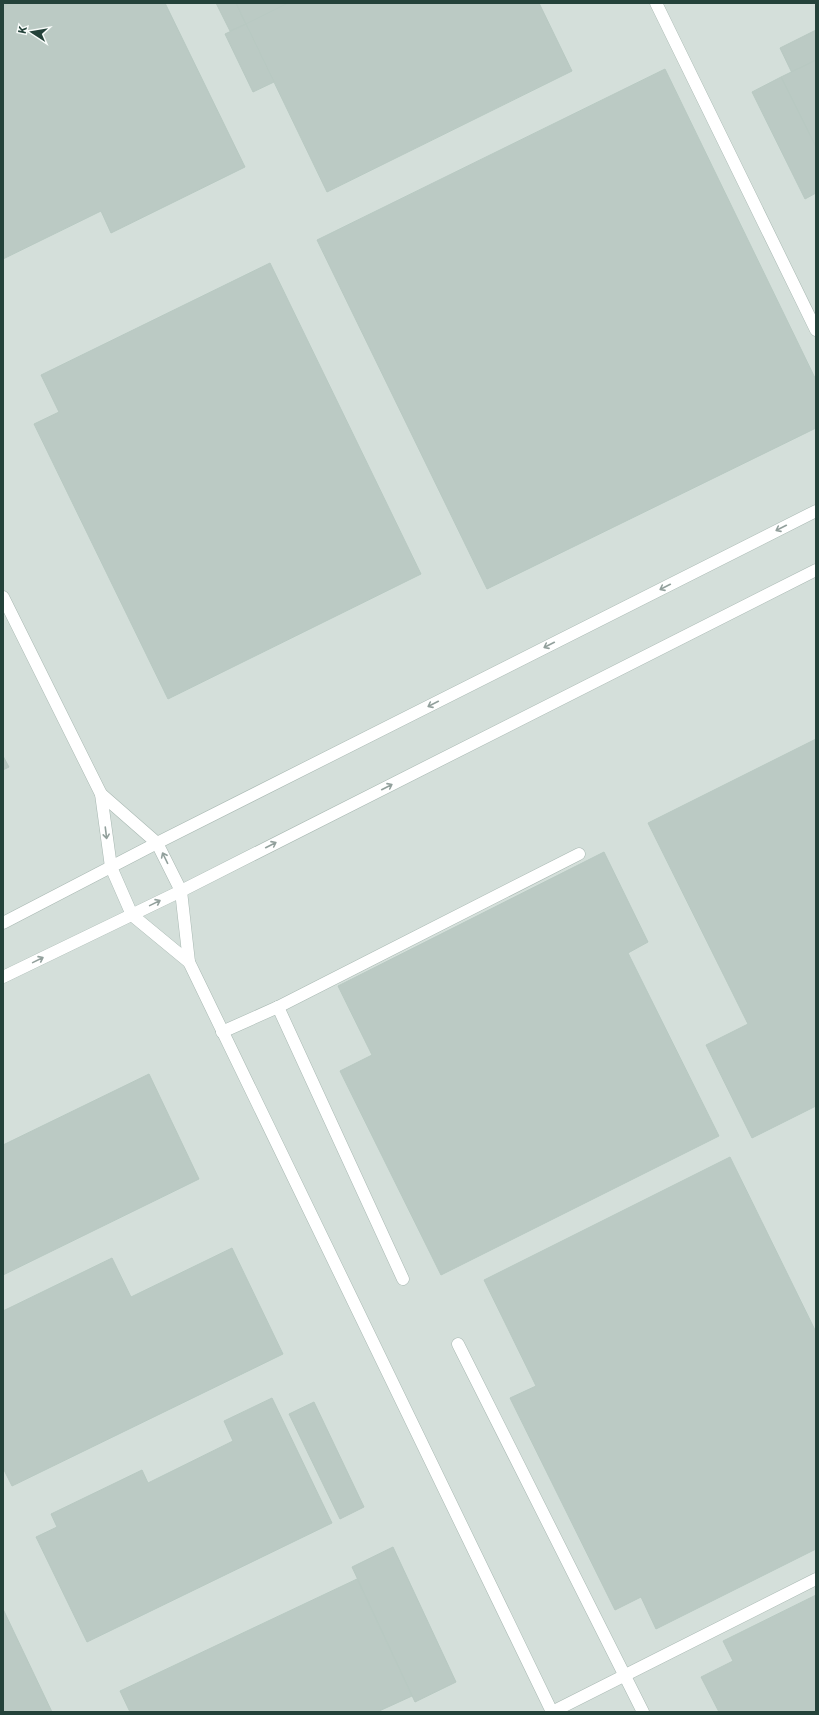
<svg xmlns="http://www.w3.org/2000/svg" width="819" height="1715" font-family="Roboto,sans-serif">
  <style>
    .built { fill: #d4dfda }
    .building { fill: #bbcac4; stroke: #b8c9c2 }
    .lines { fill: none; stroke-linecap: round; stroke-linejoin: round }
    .lane-casing { stroke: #a8b8b2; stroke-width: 13 }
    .street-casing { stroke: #a8b8b2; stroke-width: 13 }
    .lane { stroke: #fff; stroke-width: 12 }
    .street { stroke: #fff; stroke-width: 12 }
    .oneway { stroke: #92a09c }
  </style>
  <rect width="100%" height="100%" fill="#e6efeb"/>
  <rect class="built" x="3" y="3" width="813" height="1709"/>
  <g class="building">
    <path d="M4 3H165L245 167 111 233 101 211 3 259V4Z"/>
    <path d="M216 3H236L246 24 230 31Z"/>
    <path d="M236 3H288L246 24Z"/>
    <path d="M288 3H539L572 71 327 192 246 24Z"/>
    <path d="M246 24 274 82 253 92 225 34Z"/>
    <path d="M816 30V60L792 73 780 48Z"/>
    <path d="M816 60V147L781 77Z"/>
    <path d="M665 69 816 380V428L487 589 317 240Z"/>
    <path d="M781 77 816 147V193L805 199 752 92Z"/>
    <path d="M270 263 421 574 168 699 34 424 59 412 41 375Z"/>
    <path d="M816 739V1106L752 1138 706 1045 748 1024 648 823Z"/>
    <path d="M3 756 9 767 3 770Z"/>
    <path d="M604 852 648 942 628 953 719 1136 441 1275 340 1071 372 1055 338 986Z"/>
    <path d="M149 1074 199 1179 3 1275V1145Z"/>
    <path d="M730 1157 816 1332V1549L656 1629 641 1597 615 1610 510 1398 536 1386 484 1280Z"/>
    <path d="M232 1248 283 1354 12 1486 3 1468V1311L112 1258 131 1297Z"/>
    <path d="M272 1398 332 1523 87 1642 36 1537 57 1527 51 1514 142 1470 148 1483 233 1441 224 1421Z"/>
    <path d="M314 1402 364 1507 340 1519 289 1414Z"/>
    <path d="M393 1547 456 1682 415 1702 352 1567Z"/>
    <path d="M357 1579 412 1696 377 1712H130L120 1691Z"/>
    <path d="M816 1595V1712H719L701 1677 733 1661 723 1641Z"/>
    <path d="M3 1609 52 1712H3Z"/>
  </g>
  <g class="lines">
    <defs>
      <g id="lane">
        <path d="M278 1007 403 1279"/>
        <path d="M222 1032 278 1007 579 854"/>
        <path d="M458 1344 643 1712"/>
        <path d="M552 1712 816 1579"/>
      </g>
      <g id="street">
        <path d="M656 3 816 330"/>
        <path d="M3 597 101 794 111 867 132 915 189 962"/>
        <path d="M101 794 157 843 181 891 189 962 552 1712"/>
        <path d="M3 923 157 843 816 511"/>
        <path d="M3 977 181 891 816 570"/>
      </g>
    </defs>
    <use href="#lane" class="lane-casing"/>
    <use href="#street" class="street-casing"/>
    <use href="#lane" class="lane"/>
    <use href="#street" class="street"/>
  </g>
  <defs><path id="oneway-shaft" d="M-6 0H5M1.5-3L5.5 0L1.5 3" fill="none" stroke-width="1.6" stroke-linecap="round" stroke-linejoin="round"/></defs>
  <g class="oneway">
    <use href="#oneway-shaft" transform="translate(781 528) rotate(153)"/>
    <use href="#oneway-shaft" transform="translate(665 587) rotate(153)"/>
    <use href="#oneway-shaft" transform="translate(549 645) rotate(153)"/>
    <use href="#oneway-shaft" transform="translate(433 704) rotate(153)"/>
    <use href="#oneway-shaft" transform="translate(387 787) rotate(-27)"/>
    <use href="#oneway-shaft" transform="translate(106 833) rotate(83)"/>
    <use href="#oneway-shaft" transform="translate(271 845) rotate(-27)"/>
    <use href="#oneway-shaft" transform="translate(165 858) rotate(-116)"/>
    <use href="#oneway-shaft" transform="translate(155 903) rotate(-26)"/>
    <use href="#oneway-shaft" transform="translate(38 960) rotate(-26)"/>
  </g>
  <rect width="819" height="1715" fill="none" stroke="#24423a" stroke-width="8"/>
  <g transform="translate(32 32) rotate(282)" stroke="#f7fbf9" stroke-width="3" paint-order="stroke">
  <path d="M0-3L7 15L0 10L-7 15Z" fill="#24423a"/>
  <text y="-6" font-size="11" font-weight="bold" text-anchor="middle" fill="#24423a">K</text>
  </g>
</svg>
